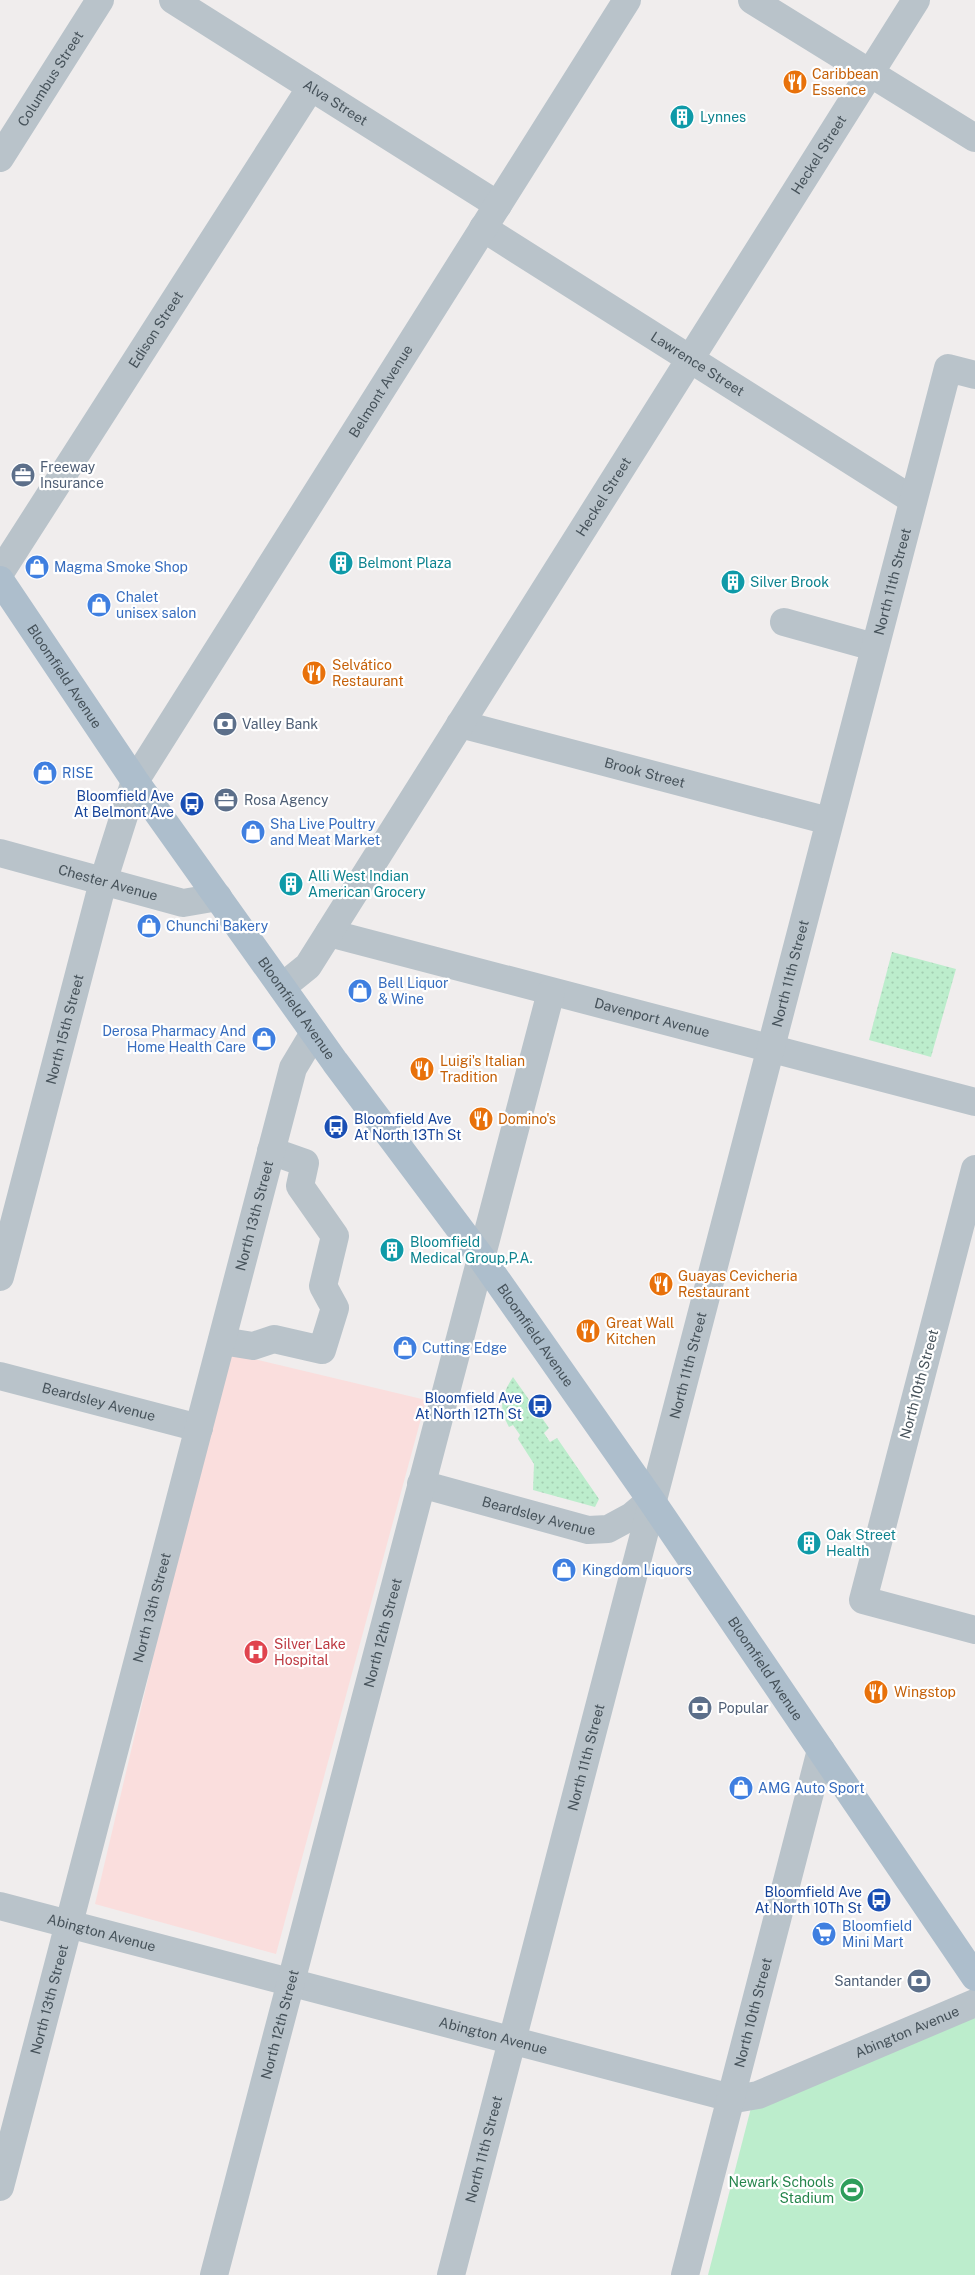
<svg xmlns="http://www.w3.org/2000/svg" width="975" height="2275" font-family="'Public Sans',sans-serif">
  <style>
    .medical { fill: #fadedd }
    .grass { fill: url(#grass-dots) }
    .garden { fill: #bcedcc }
    .lines { fill: none; stroke-linecap: round; stroke-linejoin: round }
    .minor { stroke: #b9c3ca; stroke-width: 28 }
    .major { stroke: #adbecc; stroke-width: 28 }
    .labels { text-anchor: middle; stroke-width: 4.5; stroke-linejoin: round; paint-order: stroke }
    .food-label { font-size: 14px; fill: #c56008; stroke: #fff; text-anchor: start }
    .street-label { font-size: 14px; fill: #46525a; stroke: #fff }
    .culture-label { font-size: 14px; fill: #0d838f; stroke: #fff; text-anchor: start }
    .service-label { font-size: 14px; fill: #4e5e75; stroke: #fff; text-anchor: start }
    .shop-label { font-size: 14px; fill: #366cbe; stroke: #fff; text-anchor: start }
    .transit-label { font-size: 14px; fill: #164399; stroke: #fff; text-anchor: end }
    .health-label { font-size: 14px; fill: #be3a42; stroke: #fff; text-anchor: start }
    .leisure-label { font-size: 14px; fill: #27864d; stroke: #fff; text-anchor: end }
  </style>
  <defs>
    <pattern id="grass-dots" width="8" height="8" patternUnits="userSpaceOnUse" patternTransform="scale(1.25)"><rect width="8" height="8" fill="#bcedcc"/><path d="M2 2h.1M6 6h.1" fill="none" stroke="#a3cdb1" stroke-width="1.8" stroke-linecap="round"/></pattern>
  </defs>
  <rect width="100%" height="100%" fill="#f0eded"/>
  <path class="medical" d="M225 1352 426 1400 276 1954 95 1904Z"/>
  <g class="grass">
    <path d="M892 952 956 969 931 1057 869 1040Z"/>
    <path d="M513 1377 549 1428 544 1433 550 1442 557 1438 599 1499 595 1507 533 1490 534 1464 518 1439 520 1435 513 1425 509 1427C498 1406 501 1396 513 1377Z"/>
  </g>
  <path class="garden" d="M975 2013V2275H708L752 2104Z"/>
  <g class="lines">
    <g class="minor">
      <path id="s1" d="M173 0 498 205"/>
      <path d="M752 0 975 138"/>
      <path id="s2" d="M0 158 100 0"/>
      <path id="s3" d="M483 228 913 500"/>
      <path id="s4" d="M0 573 311 87"/>
      <path d="M784 622 874 647"/>
      <path id="s5" d="M460 724 829 821"/>
      <path id="s6" d="M0 853 183 903 218 897"/>
      <path id="s7" d="M329 933 975 1102"/>
      <path id="s8" d="M282 987 308 966 916 0"/>
      <path d="M975 1169 863 1600 975 1630"/>
      <path id="s9" d="M0 1277 103 882 135 781 627 0"/>
      <path d="M222 1341 253 1346 274 1339 322 1350 335 1308 323 1286 335 1236 300 1186 305 1163 271 1151"/>
      <path id="s10" d="M0 1376 199 1428"/>
      <path id="s11" d="M421 1484 588 1530 608 1529 632 1516 651 1500"/>
      <path id="s12" d="M0 1906 735 2099 758 2095 975 2003"/>
      <path id="s13" d="M0 2187 293 1068 314 1033"/>
      <path id="s14" d="M214 2275 551 992"/>
      <path id="s15" d="M451 2275 948 368 975 375"/>
      <path id="s16" d="M685 2275 821 1750"/>
    </g>
    <path class="major" id="s17" d="M0 580 135 781 335 1062 480 1256 651 1500 975 1977"/>
  </g>
  <defs>
    <symbol id="restaurant-disc" viewBox="-11 -11 22 22"><circle r="9.5" fill="#e8710a" stroke="#fff"/><path d="M-5-6h1v4h1v-4h1v4h1v-4h1v5L-1.5 .5V6h-2V.5L-5-1ZM5-6V6H3V1.5H1.5Q1.5-4 5-6Z" fill="#fff"/></symbol>
    <symbol id="building-disc" viewBox="-11 -11 22 22"><circle r="9.5" fill="#0f9aa8" stroke="#fff"/><path d="M-4-6H4V6H1V3H-1V6H-4ZM-2.5-4.3h1.7v1.8h-1.7ZM.8-4.3h1.7v1.8H.8ZM-2.5-1h1.7V.8h-1.7ZM.8-1h1.7V.8H.8Z" fill="#fff"/></symbol>
    <symbol id="office-disc" viewBox="-11 -11 22 22"><circle r="9.5" fill="#5c6f8a" stroke="#fff"/><path d="M-6-3h4V-5.5h4V-3h4V5H-6ZM-1-4.5V-3h2v-1.5ZM-6 0V1H6V0Z" fill="#fff"/></symbol>
    <symbol id="shop-disc" viewBox="-11 -11 22 22"><circle r="9.5" fill="#3f7fe0" stroke="#fff"/><path d="M-5-2.5h2.3a2.7 3.5 0 0 1 5.4 0H5L5.5 6h-11ZM-1.5-2.5h3a1.5 2.3 0 0 0-3 0Z" fill="#fff"/></symbol>
    <symbol id="bank-disc" viewBox="-11 -11 22 22"><circle r="9.5" fill="#5c6f8a" stroke="#fff"/><path d="M-6-4H6V4H-6ZM0-2.3a2.3 2.3 0 1 0 0 4.6a2.3 2.3 0 1 0 0-4.6Z" fill="#fff"/></symbol>
    <symbol id="bus-disc" viewBox="-11 -11 22 22"><circle r="9.5" fill="#1a4fb4" stroke="#fff"/><path d="M-5-6H5V4H4V6H2V4H-2V6H-4V4H-5ZM-3.5-4V0h7V-4ZM-3.5 1.2v1.5H-2V1.2ZM2 1.2v1.5H3.5V1.2Z" fill="#fff"/></symbol>
    <symbol id="hospital-disc" viewBox="-11 -11 22 22"><circle r="9.5" fill="#e0444e" stroke="#fff"/><path d="M-5-5h3v3.5h4V-5h3V5h-3V1.5h-4V5h-3Z" fill="#fff"/></symbol>
    <symbol id="supermarket-disc" viewBox="-11 -11 22 22"><circle r="9.5" fill="#3f7fe0" stroke="#fff"/><path d="M-6-5.5h2.5l.6 2H6L4.5 2H-2.5L-4.4-4H-6ZM-1.5 3.2a1.3 1.3 0 1 0 .1 0ZM3 3.2a1.3 1.3 0 1 0 .1 0Z" fill="#fff"/></symbol>
    <symbol id="stadium-disc" viewBox="-11 -11 22 22"><circle r="9.5" fill="#2e9e5b" stroke="#fff"/><path d="M0-5a6.5 5 0 1 0 0 10a6.5 5 0 1 0 0-10ZM-3.5-1.8h7v3.6h-7Z" fill="#fff"/></symbol>
  </defs>
  <g fill-rule="evenodd">
    <use href="#restaurant-disc" x="781" y="68" width="28" height="28"/>
    <use href="#building-disc" x="668" y="103" width="28" height="28"/>
    <use href="#office-disc" x="9" y="461" width="28" height="28"/>
    <use href="#building-disc" x="327" y="549" width="28" height="28"/>
    <use href="#shop-disc" x="23" y="553" width="28" height="28"/>
    <use href="#building-disc" x="719" y="568" width="28" height="28"/>
    <use href="#shop-disc" x="85" y="591" width="28" height="28"/>
    <use href="#restaurant-disc" x="300" y="659" width="28" height="28"/>
    <use href="#bank-disc" x="211" y="710" width="28" height="28"/>
    <use href="#shop-disc" x="31" y="759" width="28" height="28"/>
    <use href="#office-disc" x="212" y="786" width="28" height="28"/>
    <use href="#bus-disc" x="178" y="790" width="28" height="28"/>
    <use href="#shop-disc" x="239" y="818" width="28" height="28"/>
    <use href="#building-disc" x="277" y="870" width="28" height="28"/>
    <use href="#shop-disc" x="135" y="912" width="28" height="28"/>
    <use href="#shop-disc" x="346" y="977" width="28" height="28"/>
    <use href="#shop-disc" x="250" y="1025" width="28" height="28"/>
    <use href="#restaurant-disc" x="408" y="1055" width="28" height="28"/>
    <use href="#restaurant-disc" x="467" y="1105" width="28" height="28"/>
    <use href="#bus-disc" x="322" y="1113" width="28" height="28"/>
    <use href="#building-disc" x="378" y="1236" width="28" height="28"/>
    <use href="#restaurant-disc" x="647" y="1270" width="28" height="28"/>
    <use href="#restaurant-disc" x="574" y="1317" width="28" height="28"/>
    <use href="#shop-disc" x="391" y="1334" width="28" height="28"/>
    <use href="#bus-disc" x="526" y="1392" width="28" height="28"/>
    <use href="#building-disc" x="795" y="1529" width="28" height="28"/>
    <use href="#shop-disc" x="550" y="1556" width="28" height="28"/>
    <use href="#hospital-disc" x="242" y="1638" width="28" height="28"/>
    <use href="#restaurant-disc" x="862" y="1678" width="28" height="28"/>
    <use href="#bank-disc" x="686" y="1694" width="28" height="28"/>
    <use href="#shop-disc" x="727" y="1774" width="28" height="28"/>
    <use href="#bus-disc" x="865" y="1886" width="28" height="28"/>
    <use href="#supermarket-disc" x="810" y="1920" width="28" height="28"/>
    <use href="#bank-disc" x="905" y="1967" width="28" height="28"/>
    <use href="#stadium-disc" x="838" y="2176" width="28" height="28"/>
  </g>
  <g class="labels">
    <g class="food-label">
      <text x="812" y="79">Caribbean<tspan x="812" dy="16">Essence</tspan></text>
      <text x="332" y="670">Selvático<tspan x="332" dy="16">Restaurant</tspan></text>
      <text x="440" y="1066">Luigi's Italian<tspan x="440" dy="16">Tradition</tspan></text>
      <text x="498" y="1124">Domino's</text>
      <text x="678" y="1281">Guayas Cevicheria<tspan x="678" dy="16">Restaurant</tspan></text>
      <text x="606" y="1328">Great Wall<tspan x="606" dy="16">Kitchen</tspan></text>
      <text x="894" y="1697">Wingstop</text>
    </g>
    <g class="street-label">
      <text dy="5" stroke="none"><textPath href="#s2" startOffset="94">Columbus Street</textPath></text>
      <text dy="5" stroke="none"><textPath href="#s1" startOffset="192">Alva Street</textPath></text>
      <text dy="5" stroke="none"><textPath href="#s8" startOffset="992">Heckel Street</textPath></text>
      <text dy="5" stroke="none"><textPath href="#s4" startOffset="289">Edison Street</textPath></text>
      <text dy="5" stroke="none"><textPath href="#s3" startOffset="254">Lawrence Street</textPath></text>
      <text dy="5" stroke="none"><textPath href="#s9" startOffset="975">Belmont Avenue</textPath></text>
      <text dy="5" stroke="none"><textPath href="#s8" startOffset="588">Heckel Street</textPath></text>
      <text dy="5" stroke="none"><textPath href="#s15" startOffset="1750">North 11th Street</textPath></text>
      <text dy="5" stroke="none"><textPath href="#s17" startOffset="116">Bloomfield Avenue</textPath></text>
      <text dy="5" stroke="none"><textPath href="#s5" startOffset="191">Brook Street</textPath></text>
      <text dy="5" stroke="none"><textPath href="#s6" startOffset="112">Chester Avenue</textPath></text>
      <text dy="5" stroke="none"><textPath href="#s15" startOffset="1345">North 11th Street</textPath></text>
      <text dy="5" stroke="none"><textPath href="#s17" startOffset="521">Bloomfield Avenue</textPath></text>
      <text dy="5" stroke="none"><textPath href="#s7" startOffset="334">Davenport Avenue</textPath></text>
      <text dy="5" stroke="none"><textPath href="#s9" startOffset="256">North 15th Street</textPath></text>
      <text dy="5" stroke="none"><textPath href="#s13" startOffset="1004">North 13th Street</textPath></text>
      <text dy="5" stroke="none"><textPath href="#s17" startOffset="926">Bloomfield Avenue</textPath></text>
      <text dy="5" stroke="none"><textPath href="#s15" startOffset="940">North 11th Street</textPath></text>
      <text transform="translate(919 1384) rotate(-75)" y="5">North 10th Street</text>
      <text dy="5" stroke="none"><textPath href="#s10" startOffset="102">Beardsley Avenue</textPath></text>
      <text dy="5" stroke="none"><textPath href="#s11" startOffset="122">Beardsley Avenue</textPath></text>
      <text dy="5" stroke="none"><textPath href="#s13" startOffset="599">North 13th Street</textPath></text>
      <text dy="5" stroke="none"><textPath href="#s14" startOffset="664">North 12th Street</textPath></text>
      <text dy="5" stroke="none"><textPath href="#s17" startOffset="1331">Bloomfield Avenue</textPath></text>
      <text dy="5" stroke="none"><textPath href="#s15" startOffset="535">North 11th Street</textPath></text>
      <text dy="5" stroke="none"><textPath href="#s12" startOffset="105">Abington Avenue</textPath></text>
      <text dy="5" stroke="none"><textPath href="#s13" startOffset="194">North 13th Street</textPath></text>
      <text dy="5" stroke="none"><textPath href="#s16" startOffset="271">North 10th Street</textPath></text>
      <text dy="5" stroke="none"><textPath href="#s14" startOffset="259">North 12th Street</textPath></text>
      <text dy="5" stroke="none"><textPath href="#s12" startOffset="945">Abington Avenue</textPath></text>
      <text dy="5" stroke="none"><textPath href="#s12" startOffset="510">Abington Avenue</textPath></text>
      <text dy="5" stroke="none"><textPath href="#s15" startOffset="130">North 11th Street</textPath></text>
    </g>
    <g class="culture-label">
      <text x="700" y="122">Lynnes</text>
      <text x="358" y="568">Belmont Plaza</text>
      <text x="750" y="587">Silver Brook</text>
      <text x="308" y="881">Alli West Indian<tspan x="308" dy="16">American Grocery</tspan></text>
      <text x="410" y="1247">Bloomfield<tspan x="410" dy="16">Medical Group,P.A.</tspan></text>
      <text x="826" y="1540">Oak Street<tspan x="826" dy="16">Health</tspan></text>
    </g>
    <g class="service-label">
      <text x="40" y="472">Freeway<tspan x="40" dy="16">Insurance</tspan></text>
      <text x="242" y="729">Valley Bank</text>
      <text x="244" y="805">Rosa Agency</text>
      <text x="718" y="1713">Popular</text>
      <text x="902" y="1986" text-anchor="end">Santander</text>
    </g>
    <g class="shop-label">
      <text x="54" y="572">Magma Smoke Shop</text>
      <text x="116" y="602">Chalet<tspan x="116" dy="16">unisex salon</tspan></text>
      <text x="62" y="778">RISE</text>
      <text x="270" y="829">Sha Live Poultry<tspan x="270" dy="16">and Meat Market</tspan></text>
      <text x="166" y="931">Chunchi Bakery</text>
      <text x="378" y="988">Bell Liquor<tspan x="378" dy="16">&amp; Wine</tspan></text>
      <text x="246" y="1036" text-anchor="end">Derosa Pharmacy And<tspan x="246" dy="16">Home Health Care</tspan></text>
      <text x="422" y="1353">Cutting Edge</text>
      <text x="582" y="1575">Kingdom Liquors</text>
      <text x="758" y="1793">AMG Auto Sport</text>
      <text x="842" y="1931">Bloomfield<tspan x="842" dy="16">Mini Mart</tspan></text>
    </g>
    <g class="transit-label">
      <text x="174" y="801">Bloomfield Ave<tspan x="174" dy="16">At Belmont Ave</tspan></text>
      <text x="354" y="1124" text-anchor="start">Bloomfield Ave<tspan x="354" dy="16">At North 13Th St</tspan></text>
      <text x="522" y="1403">Bloomfield Ave<tspan x="522" dy="16">At North 12Th St</tspan></text>
      <text x="862" y="1897">Bloomfield Ave<tspan x="862" dy="16">At North 10Th St</tspan></text>
    </g>
    <g class="health-label">
      <text x="274" y="1649">Silver Lake<tspan x="274" dy="16">Hospital</tspan></text>
    </g>
    <g class="leisure-label">
      <text x="834" y="2187">Newark Schools<tspan x="834" dy="16">Stadium</tspan></text>
    </g>
  </g>
</svg>
